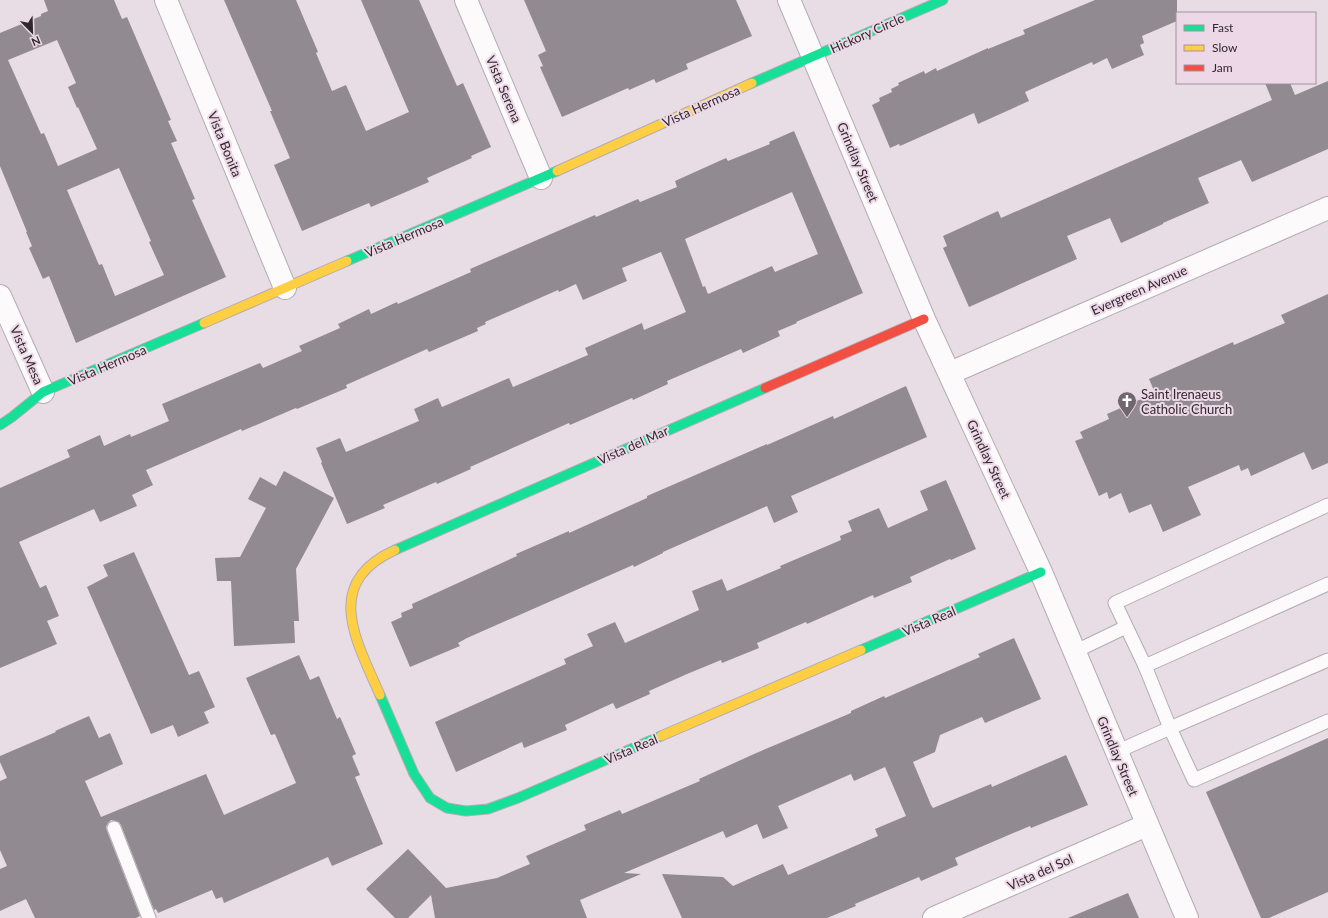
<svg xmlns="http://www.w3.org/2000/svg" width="1328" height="918" font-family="Lato,sans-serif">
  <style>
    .building { fill: #918a91; fill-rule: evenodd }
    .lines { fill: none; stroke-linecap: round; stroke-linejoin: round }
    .lane-casing { stroke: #b4acb2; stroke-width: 15 }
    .street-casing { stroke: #b4acb2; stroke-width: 24 }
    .fast-casing { stroke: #b4acb2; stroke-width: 11 }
    .slow-casing { stroke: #b4acb2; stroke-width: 11 }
    .jam-casing { stroke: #b4acb2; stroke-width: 11 }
    .lane { stroke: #fcfafb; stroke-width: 13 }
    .street { stroke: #fcfafb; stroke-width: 22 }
    .fast { stroke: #16e098; stroke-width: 9 }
    .slow { stroke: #ffcf43; stroke-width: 9 }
    .jam { stroke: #f24e42; stroke-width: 9 }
    .labels { text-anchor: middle; stroke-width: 4; stroke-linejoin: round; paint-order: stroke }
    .street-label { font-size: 13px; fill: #30282e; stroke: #edd8e7 }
    .poi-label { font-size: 13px; fill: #30282e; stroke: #edd8e7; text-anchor: start }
  </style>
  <rect width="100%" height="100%" fill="#e8dde5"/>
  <g class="building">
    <path d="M44 0H114L122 19 127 17 171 120 168 121 177 141 171 143 195 199 192 200 226 277 76 343 49 276 43 279 29 248 32 246 26 232H27L0 166V33L41 16V14L48 11ZM57 40 76 83 68 87 77 108 78 107 97 149 58 166 44 133 41 134 8 60ZM119 168 151 241 149 242 164 275 115 296 102 264 99 265 67 190Z"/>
    <path d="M224 0H296L318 52 316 53 332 91 346 85 366 131 409 112 361 0H419L457 86 463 83 491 147 471 156 472 158 427 178 429 182 371 207 369 203 302 231 274 165 290 158 270 111H272Z"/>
    <path d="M524 0H736L752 36 686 64 688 69 656 83 654 79 629 90 628 88 562 117 540 67 543 66 538 55 546 51Z"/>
    <path d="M1095 0H1177V21L1142 36 1144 43 1140 45 1144 55 1112 69 1107 58 1093 65 1092 62 1025 92 1029 101 978 124 974 113 900 146 899 144 890 148 872 105 880 101 879 98 892 92 891 89 899 85 898 83 924 71 925 74 936 68 937 71 988 48V49L1025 34 1023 30Z"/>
    <path d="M1328 81V149L1252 182 1241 160 1198 178 1209 203 1163 223V224L1121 243 1110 218 1067 236 1077 259 969 307 943 248 947 246 943 236 998 211 1001 218 1272 100 1265 83H1290L1295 95Z"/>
    <path d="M794 131 863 293 796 322 797 323 778 331 780 336 743 353 741 349 667 381 668 384 633 400 632 398 570 425 569 423 470 467 471 469 437 484 436 482 383 505 385 508 347 524 321 463 322 462 316 448 340 438 346 452 419 421 414 409 438 398 442 407 509 378 513 387 588 355 585 348 642 323 644 330 686 312 661 252 622 268 627 281 583 300 576 284 559 292 558 290 485 322 486 324 477 328 478 331 429 352 427 349 346 385 347 388 297 409 296 408 242 431 241 429 146 470 153 485 132 495 137 506 100 522 94 509 19 542 40 588 46 585 59 616 47 621 57 644 0 668V488L70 457 67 450 100 435 104 446 130 434 131 437 169 421 162 404 260 363 263 368 302 351 299 346 340 328 338 324 369 309 371 314 397 302 398 304 471 272 470 269 595 215 596 217 638 199 640 202 677 187 675 181 726 158 728 161 770 144 769 142ZM792 192 818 254 775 272 772 266 708 294 705 286 703 287 685 239Z"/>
    <path d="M1328 294V463L1312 470 1304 452 1251 476 1248 468 1241 471 1239 465 1188 487 1201 515 1163 532 1151 504 1129 513 1121 493 1109 499 1107 492 1099 496 1075 441 1083 438 1080 432 1109 419 1107 414 1155 393 1149 379 1233 342 1234 345 1285 323 1281 315Z"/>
    <path d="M906 386 927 437 791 496 798 512 774 523 767 506 663 552V553L634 567 633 565 467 638 458 643 460 646 410 667 391 622 402 617 401 613 413 608 412 604 517 556 516 554 569 531V533L647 498V496L767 444V445L833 416 834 419Z"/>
    <path d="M284 471 334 498 296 569 299 621H294L295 643 234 646 231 581H217L215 558 240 557 266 508 248 499 260 477 276 486Z"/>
    <path d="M946 480 976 549 951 560 950 559 910 577 912 582 874 598 873 595 807 624 806 622 757 643 759 648 722 663 721 660 687 674 649 691 650 694 616 709 613 703 565 725 567 730 524 748 522 742 456 772 435 722 566 664 564 659 593 646 587 634 615 622 625 643 699 610 692 591 722 579 727 591 781 568 780 566 841 540 840 536 852 531 848 521 879 508 888 528 928 510 920 491Z"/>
    <path d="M134 552 189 675 199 671 215 707 204 712 209 723 178 737 173 725 151 734 87 587 108 576 103 565Z"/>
    <path d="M1014 638 1041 699 985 723 982 717 940 735 935 752 913 762 931 805 933 808 991 784 992 787 1066 755 1088 805 1031 828 1030 826 955 858 958 865 921 881 919 877 855 904 856 906 827 918H682L662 874 723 877 733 886 783 864 788 875 878 836 875 829 906 816 885 767 854 781 851 774 778 806 788 828 763 839 757 824 726 838 723 831 624 873 641 874 580 900 587 918H435L431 895 408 918H395L366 889 408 849 446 888 497 878 530 864 526 856 586 830 584 825 620 810 622 814 700 781 699 779 754 754 851 713V711L884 696 885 698 980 657 978 654Z"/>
    <path d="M299 655 310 680 319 676 337 719 340 717 356 754 352 756 360 775 355 777 383 844 332 866 328 857 224 903 222 897 216 899 212 890 158 913 156 909 154 910 121 825 119 822 111 820 108 823 106 827 107 831 140 916 136 918H35L26 899 0 911V869L7 866 0 850V781L7 778 0 762V756L56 732 55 731 89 716 99 738 110 733 123 764 85 781 101 817 206 774 224 815 296 783 275 734 271 735 246 678Z"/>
    <path d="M1328 738V892L1269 918H1261L1206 792Z"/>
    <path d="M1128 893 1139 918H1068Z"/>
  </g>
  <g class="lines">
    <defs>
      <g id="lane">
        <path d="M1074 652 1126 627"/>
        <path d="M1328 660 1170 728 1194 780 1328 721"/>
        <path d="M1145 666 1328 584"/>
        <path d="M1116 752 1170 728 1145 666 1115 603 1328 505"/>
        <path d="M114 828 149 918"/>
      </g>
      <g id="street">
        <path d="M166 0 285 288"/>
        <path d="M466 0 541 178"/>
        <path d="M789 0 924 319 1041 572 1187 918"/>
        <path d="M0 296 43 392"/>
        <path d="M950 373 1328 208"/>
        <path d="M934 918 1147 825"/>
      </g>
      <g id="fast">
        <path d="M752 83 943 0"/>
        <path d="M347 261 557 171"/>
        <path d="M0 425 12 417 43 392 204 323"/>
        <path d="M395 550 765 388"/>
        <path d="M861 650 1041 572"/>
        <path d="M380 695 414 774 430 798 447 808 466 811 488 809 518 798 661 736"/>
      </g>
      <g id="slow">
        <path d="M557 171 752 83"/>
        <path d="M204 323 347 261"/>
        <path d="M380 695C356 640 322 583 395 550"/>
        <path d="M661 736 861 650"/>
      </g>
      <path id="jam" d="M765 388 924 319"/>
    </defs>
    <use href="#lane" class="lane-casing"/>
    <use href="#street" class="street-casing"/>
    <use href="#fast" class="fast-casing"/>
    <use href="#slow" class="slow-casing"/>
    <use href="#jam" class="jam-casing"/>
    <use href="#lane" class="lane"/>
    <use href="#street" class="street"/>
    <use href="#fast" class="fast"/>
    <use href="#slow" class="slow"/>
    <use href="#jam" class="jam"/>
  </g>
  <defs>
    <symbol id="church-pin" viewBox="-11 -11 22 30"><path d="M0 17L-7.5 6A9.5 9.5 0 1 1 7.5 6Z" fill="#70676e" stroke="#edd8e7"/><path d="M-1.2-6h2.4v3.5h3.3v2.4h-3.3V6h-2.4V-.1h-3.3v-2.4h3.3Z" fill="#fff"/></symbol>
  </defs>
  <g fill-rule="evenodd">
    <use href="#church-pin" x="1116" y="390" width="22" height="30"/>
  </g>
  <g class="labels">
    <g class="street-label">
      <text transform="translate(867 33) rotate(-24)" y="5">Hickory Circle</text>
      <text transform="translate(504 89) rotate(67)" y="5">Vista Serena</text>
      <text transform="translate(701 106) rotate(-24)" y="5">Vista Hermosa</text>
      <text transform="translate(225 144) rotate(68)" y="5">Vista Bonita</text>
      <text transform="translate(858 162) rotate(67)" y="5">Grindlay Street</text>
      <text transform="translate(404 237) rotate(-23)" y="5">Vista Hermosa</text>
      <text transform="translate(1139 290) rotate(-24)" y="5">Evergreen Avenue</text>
      <text transform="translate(27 355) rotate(66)" y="5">Vista Mesa</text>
      <text transform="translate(107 365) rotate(-23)" y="5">Vista Hermosa</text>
      <text transform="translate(633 445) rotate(-24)" y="5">Vista del Mar</text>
      <text transform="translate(989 459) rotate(65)" y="5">Grindlay Street</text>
      <text transform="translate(929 621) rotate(-23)" y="5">Vista Real</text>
      <text transform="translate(631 749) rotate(-23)" y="5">Vista Real</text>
      <text transform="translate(1118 756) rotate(67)" y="5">Grindlay Street</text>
      <text transform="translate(1040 872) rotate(-24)" y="5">Vista del Sol</text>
    </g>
    <g class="poi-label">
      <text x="1141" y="399">Saint Irenaeus<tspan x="1141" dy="15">Catholic Church</tspan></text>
    </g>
  </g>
  <rect x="1176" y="12" width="140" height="72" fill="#edd8e7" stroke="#a1929d"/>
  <rect x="1184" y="25" width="20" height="6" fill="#16e098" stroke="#a1929d"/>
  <text x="1212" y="32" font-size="12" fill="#30282e">Fast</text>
  <rect x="1184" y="45" width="20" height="6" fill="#ffcf43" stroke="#a1929d"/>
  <text x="1212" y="52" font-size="12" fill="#30282e">Slow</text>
  <rect x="1184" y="65" width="20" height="6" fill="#f24e42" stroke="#a1929d"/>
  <text x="1212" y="72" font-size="12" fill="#30282e">Jam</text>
  <g transform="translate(32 32) rotate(157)" stroke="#edd8e7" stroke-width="3" paint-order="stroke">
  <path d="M0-3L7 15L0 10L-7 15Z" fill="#30282e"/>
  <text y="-6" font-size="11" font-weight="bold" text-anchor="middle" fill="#30282e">N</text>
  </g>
</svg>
